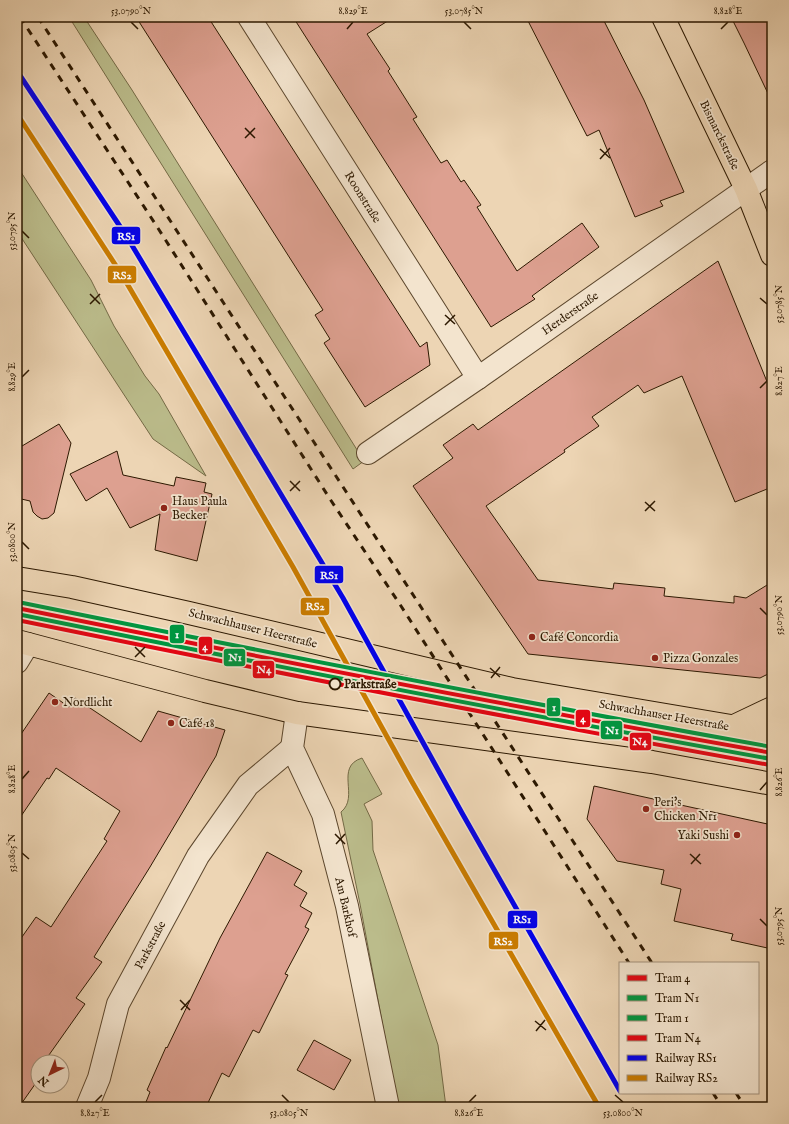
<svg xmlns="http://www.w3.org/2000/svg" width="789" height="1124" font-family="'IM FELL English',serif">
  <style>
    .green { fill: #bbbc8b; stroke: #746a46 }
    .building { fill: #dda090; stroke: #2c1800 }
    .lines { fill: none; stroke-linecap: round; stroke-linejoin: round }
    .minor-casing { stroke: #5c472d; stroke-width: 24 }
    .primary-casing { stroke: #2c1800; stroke-width: 24 }
    .minor { stroke: #f3e4ce; stroke-width: 22 }
    .primary { stroke: #edd5b4; stroke-width: 22 }
    .rail { stroke: #2c1800; stroke-width: 3; stroke-dasharray: 7 7; stroke-linecap: butt }
    .rail-1-casing { stroke: #f3e4ce; stroke-width: 8 }
    .rail-2-casing { stroke: #f3e4ce; stroke-width: 8 }
    .rail-1 { stroke: #00e; stroke-width: 5 }
    .rail-2 { stroke: #ca7c00; stroke-width: 5 }
    .tram-1-casing { stroke: #f3e4ce; stroke-width: 7 }
    .tram-2-casing { stroke: #f3e4ce; stroke-width: 7 }
    .tram-3-casing { stroke: #f3e4ce; stroke-width: 7 }
    .tram-4-casing { stroke: #f3e4ce; stroke-width: 7 }
    .tram-1 { stroke: #e30613; stroke-width: 4 }
    .tram-2 { stroke: #009640; stroke-width: 4 }
    .tram-3 { stroke: #009640; stroke-width: 4 }
    .tram-4 { stroke: #e30613; stroke-width: 4 }
    .ticks { fill: none; stroke: #2c1800; stroke-width: 1.5 }
    .poi-dot { fill: #8f2418; stroke: #f3e4ce; stroke-width: 1.5 }
    .stop-dot { fill: #f3e4ce; stroke: #2c1800; stroke-width: 2 }
    .labels { text-anchor: middle; stroke-width: 3.5; stroke-linejoin: round; paint-order: stroke }
    .street-label { font-size: 12px; fill: #2c1800; stroke: #f3e4ce }
    .poi-label { font-size: 12px; fill: #2c1800; stroke: #f3e4ce; text-anchor: start }
    .stop-label { font-size: 12px; font-weight: bold; fill: #2c1800; stroke: #f3e4ce; text-anchor: start }
    .line-badge { stroke: #f3e4ce; stroke-width: 1.5 }
    .badge-label { font-size: 11px; text-anchor: middle; font-weight: bold; fill: #fff }
    .neatline { fill: none; stroke: #2c1800; stroke-width: 1.5 }
    .ticks-label { font-size: 10px; text-anchor: middle; fill: #2c1800 }
  </style>
  <rect width="100%" height="100%" fill="#edd5b4"/>
  <filter id="stains"><feTurbulence type="fractalNoise" baseFrequency=".005" numOctaves="4"/><feColorMatrix values="0 0 0 0 .2 0 0 0 0 .09 0 0 0 0 .02 0 0 0 .5 -.17"/></filter>
  <radialGradient id="worn" r=".72"><stop offset=".6" stop-color="#630" stop-opacity="0"/><stop offset="1" stop-color="#630" stop-opacity=".3"/></radialGradient>
  <g class="green">
    <path d="M69 17H84L132 90 364 461 353 469Z"/>
    <path d="M17 166 91 280 114 326 145 376 159 394 206 476 153 439 17 231Z"/>
    <path d="M362 758 382 794 364 804 372 821 373 850 438 1045 446 1107H398L360 904 341 812C360 797 334 767 362 758Z"/>
  </g>
  <g class="building">
    <path d="M136 17H208L420 347 427 342 430 365 365 407 324 343 330 339 315 315 323 310Z"/>
    <path d="M293 17H394L367 34 390 69 388 71 417 117 413 119 441 163 447 160 461 182 464 180 481 205 477 207 517 271 582 223 599 247 532 296 535 299 491 327Z"/>
    <path d="M526 17H602L644 100 684 192 660 201 663 206 635 217 599 130 587 136Z"/>
    <path d="M731 17H772V102L744 43Z"/>
    <path d="M718 261 772 394V487L735 502 682 376 644 393 638 385 592 417 599 426 564 450 565 452 486 506 538 580 613 589 614 583 665 588 664 596 734 603V596L746 598 772 582V672L760 678 528 654 413 486 453 458 443 445 473 424 478 430Z"/>
    <path d="M59 424 71 443 54 513 48 518 42 519 37 516 33 512 30 501 17 498V449Z"/>
    <path d="M117 451 123 475 174 486 176 477 206 483 204 492 212 494 197 561 155 550 160 514 130 528 107 488 86 501 70 474Z"/>
    <path d="M49 693 69 707 75 698 141 742 158 711 225 730 216 756 150 867 94 957 102 962 76 998 85 1004 44 1062H38V1080L19 1107H17V944L36 917 51 927 107 841 104 839 120 811 56 768 49 779 47 778 17 822V740Z"/>
    <path d="M594 786 772 825V949L731 940 733 934 674 921 681 889 661 884 664 870 617 861 587 819Z"/>
    <path d="M267 852 302 871 294 885 307 893 300 906 312 913 305 927 309 929 285 974 288 975 259 1033 253 1030 229 1077 222 1073 206 1107H144L150 1092 147 1090 166 1047 167 1048 220 938Z"/>
    <path d="M314 1040 351 1060 334 1090 297 1070Z"/>
  </g>
  <g class="lines">
    <defs>
      <g id="minor">
        <path d="M249 17 478 378"/>
        <path d="M368 453 478 378 772 171"/>
        <path d="M17 662 28 644"/>
        <path d="M297 713 292 748 323 814 347 906 388 1107"/>
        <path d="M87 1107 99 1078 118 1004 198 856 248 785 292 748"/>
      </g>
      <g id="primary">
        <path d="M663 17 746 189 772 255"/>
        <path d="M17 578 72 587 189 613 512 689 772 733"/>
        <path d="M17 641 205 691 297 713 652 762 772 784"/>
        <path d="M734 726 772 708"/>
      </g>
    </defs>
    <use href="#minor" class="minor-casing"/>
    <use href="#primary" class="primary-casing"/>
    <use href="#minor" class="minor"/>
    <use href="#primary" class="primary"/>
    <g class="rail">
      <path d="M20 17 156 225 330 499 401 606 629 963"/>
      <path d="M38 17 652 963"/>
      <path d="M713 1093 722 1107"/>
      <path d="M736 1093 745 1107"/>
    </g>
    <defs>
      <path id="rail-1" d="M17 71 127 237 343 598 462 813 620 1091"/>
      <path id="rail-2" d="M17 114 122 275 293 567 411 780 599 1107"/>
    </defs>
    <use href="#rail-1" class="rail-1-casing"/>
    <use href="#rail-2" class="rail-2-casing"/>
    <use href="#rail-1" class="rail-1"/>
    <use href="#rail-2" class="rail-2"/>
    <defs>
      <path id="tram-1" d="M17 608C268 659 520 708 772 753"/>
      <path id="tram-2" d="M17 614C268 665 519 714 771 759"/>
      <path id="tram-3" d="M18 602C269 653 520 702 772 747"/>
      <path id="tram-4" d="M17 620C267 671 518 720 770 765"/>
    </defs>
    <use href="#tram-1" class="tram-1-casing"/>
    <use href="#tram-2" class="tram-2-casing"/>
    <use href="#tram-3" class="tram-3-casing"/>
    <use href="#tram-4" class="tram-4-casing"/>
    <use href="#tram-1" class="tram-1"/>
    <use href="#tram-2" class="tram-2"/>
    <use href="#tram-3" class="tram-3"/>
    <use href="#tram-4" class="tram-4"/>
  </g>
  <path class="ticks" d="M131 22 138 29M464 22 471 29M347 29 353 22M721 29 728 22M245 128 255 138M245 138 255 128M600 149 610 158M600 159 610 148M22 231 29 238M90 294 100 304M760 298 767 304M90 304 100 294M445 315 455 324M445 325 455 315M22 377 29 370M760 388 767 381M290 481 300 491M290 491 300 481M645 502 655 511M645 511 655 501M22 542 29 549M760 608 767 615M135 647 145 657M135 657 145 647M490 668 500 677M491 678 500 667M22 779 29 771M760 790 767 782M335 834 345 844M336 844 345 834M22 853 29 859M690 854 701 864M691 864 700 854M760 919 767 926M180 1000 190 1010M181 1010 190 1000M535 1021 546 1030M536 1031 545 1020M282 1095 289 1102M615 1095 623 1102M95 1102 102 1095M469 1102 476 1095"/>
  <g class="poi-dot">
    <circle cx="164" cy="508" r="4"/>
    <circle cx="532" cy="637" r="4"/>
    <circle cx="655" cy="658" r="4"/>
    <circle cx="55" cy="702" r="4"/>
    <circle cx="171" cy="723" r="4"/>
    <circle cx="646" cy="809" r="4"/>
    <circle cx="737" cy="835" r="4"/>
  </g>
  <circle class="stop-dot" cx="335" cy="684" r="5.5"/>
  <g class="labels">
    <g class="street-label">
      <text transform="translate(720 135) rotate(64)" y="4">Bismarckstraße</text>
      <text transform="translate(363 197) rotate(58)" y="4">Roonstraße</text>
      <text transform="translate(570 313) rotate(-35)" y="4">Herderstraße</text>
      <text transform="translate(253 628) rotate(14)" y="4">Schwachhauser Heerstraße</text>
      <text transform="translate(664 715) rotate(10)" y="4">Schwachhauser Heerstraße</text>
      <text transform="translate(346 907) rotate(77)" y="4">Am Barkhof</text>
      <text transform="translate(150 945) rotate(-62)" y="4">Parkstraße</text>
    </g>
    <g class="poi-label">
      <text x="172" y="505">Haus Paula<tspan x="172" dy="14">Becker</tspan></text>
      <text x="540" y="641">Café Concordia</text>
      <text x="663" y="662">Pizza Gonzales</text>
      <text x="63" y="706">Nordlicht</text>
      <text x="179" y="727">Café 18</text>
      <text x="654" y="806">Peri's<tspan x="654" dy="14">Chicken Nr1</tspan></text>
      <text x="729" y="839" text-anchor="end">Yaki Sushi</text>
    </g>
    <g class="stop-label">
      <text x="344" y="688">Parkstraße</text>
    </g>
  </g>
  <g class="line-badge">
    <rect x="111" y="226" width="30" height="19" rx="4" fill="#00e"/>
    <rect x="107" y="265" width="30" height="19" rx="4" fill="#ca7c00"/>
    <rect x="314" y="565" width="30" height="19" rx="4" fill="#00e"/>
    <rect x="300" y="597" width="30" height="19" rx="4" fill="#ca7c00"/>
    <rect x="169" y="624" width="16" height="20" rx="4" fill="#009640"/>
    <rect x="198" y="636" width="15" height="19" rx="4" fill="#e30613"/>
    <rect x="223" y="648" width="23" height="19" rx="4" fill="#009640"/>
    <rect x="252" y="660" width="23" height="19" rx="4" fill="#e30613"/>
    <rect x="546" y="697" width="15" height="20" rx="4" fill="#009640"/>
    <rect x="575" y="709" width="16" height="19" rx="4" fill="#e30613"/>
    <rect x="600" y="720" width="23" height="20" rx="4" fill="#009640"/>
    <rect x="629" y="732" width="23" height="19" rx="4" fill="#e30613"/>
    <rect x="507" y="910" width="31" height="19" rx="4" fill="#00e"/>
    <rect x="488" y="931" width="31" height="19" rx="4" fill="#ca7c00"/>
  </g>
  <g class="badge-label">
    <text x="126" y="240">RS1</text>
    <text x="122" y="279">RS2</text>
    <text x="329" y="579">RS1</text>
    <text x="315" y="610">RS2</text>
    <text x="177" y="638">1</text>
    <text x="205" y="650">4</text>
    <text x="235" y="661">N1</text>
    <text x="264" y="673">N4</text>
    <text x="554" y="711">1</text>
    <text x="583" y="722">4</text>
    <text x="612" y="734">N1</text>
    <text x="640" y="745">N4</text>
    <text x="522" y="923">RS1</text>
    <text x="503" y="945">RS2</text>
  </g>
  <rect width="789" height="1124" fill="none" stroke="#edd5b4" stroke-width="44"/>
  <rect x="619" y="962" width="140" height="132" fill="#f3e4ce" stroke="#a3927c"/>
  <rect x="627" y="975" width="20" height="6" fill="#e30613" stroke="#a3927c"/>
  <text x="655" y="982" font-size="12" fill="#2c1800">Tram 4</text>
  <rect x="627" y="995" width="20" height="6" fill="#009640" stroke="#a3927c"/>
  <text x="655" y="1002" font-size="12" fill="#2c1800">Tram N1</text>
  <rect x="627" y="1015" width="20" height="6" fill="#009640" stroke="#a3927c"/>
  <text x="655" y="1022" font-size="12" fill="#2c1800">Tram 1</text>
  <rect x="627" y="1035" width="20" height="6" fill="#e30613" stroke="#a3927c"/>
  <text x="655" y="1042" font-size="12" fill="#2c1800">Tram N4</text>
  <rect x="627" y="1055" width="20" height="6" fill="#0000ee" stroke="#a3927c"/>
  <text x="655" y="1062" font-size="12" fill="#2c1800">Railway RS1</text>
  <rect x="627" y="1075" width="20" height="6" fill="#ca7c00" stroke="#a3927c"/>
  <text x="655" y="1082" font-size="12" fill="#2c1800">Railway RS2</text>
  <g transform="translate(50 1074) rotate(223)"><circle r="19" fill="#f3e4ce" stroke="#a3927c"/>
  <path d="M0-3L7 15L0 10L-7 15Z" fill="#8f2418"/>
  <text y="-6" font-size="11" font-weight="bold" text-anchor="middle" fill="#2c1800">N</text>
  </g>
  <rect x="22" y="22" width="745" height="1080" class="neatline"/>
  <g class="ticks-label">
    <text x="131" y="14">53.0790°N</text>
    <text x="353" y="14">8.829°E</text>
    <text x="464" y="14">53.0785°N</text>
    <text x="728" y="14">8.828°E</text>
    <text transform="translate(11 231) rotate(-90)" y="4">53.0795°N</text>
    <text transform="translate(778 304) rotate(-90)" y="4">53.0785°N</text>
    <text transform="translate(11 377) rotate(-90)" y="4">8.829°E</text>
    <text transform="translate(778 381) rotate(-90)" y="4">8.827°E</text>
    <text transform="translate(11 542) rotate(-90)" y="4">53.0800°N</text>
    <text transform="translate(778 615) rotate(-90)" y="4">53.0790°N</text>
    <text transform="translate(11 779) rotate(-90)" y="4">8.828°E</text>
    <text transform="translate(778 782) rotate(-90)" y="4">8.826°E</text>
    <text transform="translate(11 853) rotate(-90)" y="4">53.0805°N</text>
    <text transform="translate(778 926) rotate(-90)" y="4">53.0795°N</text>
    <text x="95" y="1116">8.827°E</text>
    <text x="289" y="1116">53.0805°N</text>
    <text x="469" y="1116">8.826°E</text>
    <text x="623" y="1116">53.0800°N</text>
  </g>
  <rect width="100%" height="100%" filter="url(#stains)"/>
  <rect width="100%" height="100%" fill="url(#worn)"/>
</svg>
